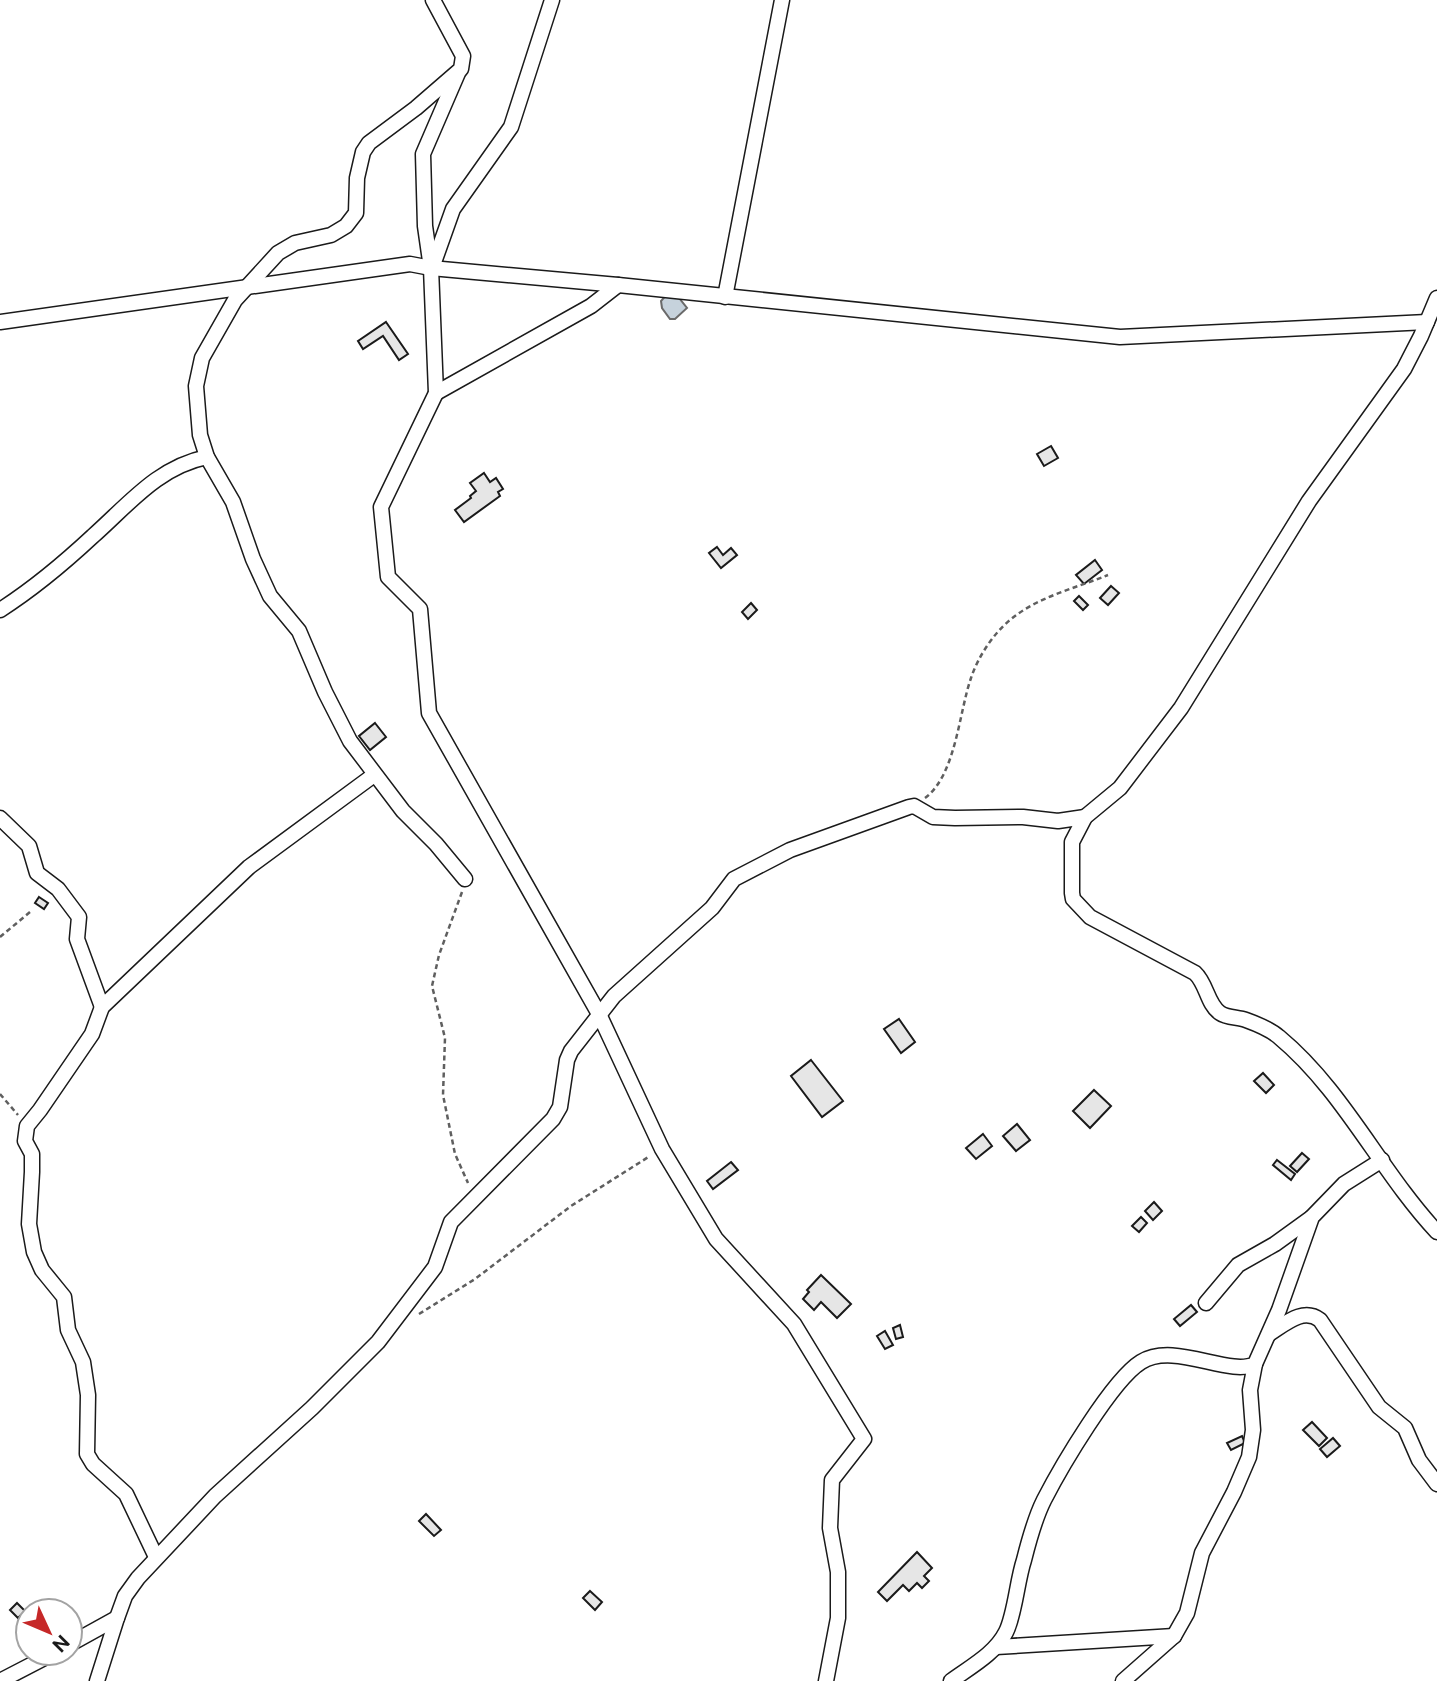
<svg xmlns="http://www.w3.org/2000/svg" width="1437" height="1681" font-family="'Public Sans',sans-serif">
  <style>
    .water { fill: #c6d2dc; stroke: #6a6a6a; stroke-width: 2 }
    .building { fill: #e6e6e6; stroke: #1a1a1a; stroke-width: 2 }
    .lines { fill: none; stroke-linecap: round; stroke-linejoin: round }
    .minor-casing { stroke: #1a1a1a; stroke-width: 17 }
    .path { stroke: #5f5f5f; stroke-width: 2.5; stroke-dasharray: 5 3.5; stroke-linecap: butt }
    .minor { stroke: #fff; stroke-width: 14 }
  </style>
  <rect width="100%" height="100%" fill="#fff"/>
  <path class="water" d="M668 293H675L687 308 675 319H670L662 308 661 301Z"/>
  <g class="building">
    <path d="M386 322 408 354 399 360 383 336 363 349 358 341Z"/>
    <path d="M1051 446 1058 458 1044 466 1037 454Z"/>
    <path d="M484 473 490 482 496 478 503 489 498 492 500 496 464 522 455 510 471 498 470 496 476 491 470 483Z"/>
    <path d="M717 547 723 555 731 548 737 555 721 568 709 553Z"/>
    <path d="M1095 560 1102 570 1084 584 1076 575Z"/>
    <path d="M1111 586 1119 593 1108 605 1100 598Z"/>
    <path d="M1079 596 1088 605 1083 610 1074 601Z"/>
    <path d="M751 603 757 610 748 619 742 612Z"/>
    <path d="M375 723 386 737 370 750 359 736Z"/>
    <path d="M39 897 48 903 44 909 35 903Z"/>
    <path d="M899 1019 915 1042 901 1053 884 1029Z"/>
    <path d="M811 1060 843 1101 822 1117 791 1076Z"/>
    <path d="M1263 1073 1274 1085 1266 1093 1254 1081Z"/>
    <path d="M1094 1090 1111 1106 1090 1128 1073 1111Z"/>
    <path d="M1017 1124 1030 1140 1016 1151 1003 1136Z"/>
    <path d="M983 1134 992 1146 976 1159 966 1148Z"/>
    <path d="M1302 1153 1309 1159 1297 1172 1290 1166Z"/>
    <path d="M1277 1160 1295 1174 1291 1180 1273 1165Z"/>
    <path d="M731 1162 738 1170 713 1189 707 1181Z"/>
    <path d="M1154 1202 1162 1211 1153 1220 1145 1211Z"/>
    <path d="M1141 1217 1147 1223 1139 1232 1132 1226Z"/>
    <path d="M821 1275 851 1304 837 1318 821 1302 814 1310 803 1299 809 1292 807 1290Z"/>
    <path d="M1191 1305 1197 1312 1180 1326 1174 1319Z"/>
    <path d="M900 1325 903 1337 896 1339 893 1328Z"/>
    <path d="M885 1331 893 1345 885 1349 877 1336Z"/>
    <path d="M1312 1422 1327 1438 1319 1446 1303 1430Z"/>
    <path d="M1242 1436 1245 1443 1231 1450 1227 1443Z"/>
    <path d="M1333 1438 1340 1446 1327 1457 1320 1449Z"/>
    <path d="M426 1514 441 1530 434 1536 419 1521Z"/>
    <path d="M917 1552 932 1568 924 1576 929 1581 922 1588 917 1583 909 1591 903 1585 887 1601 878 1592Z"/>
    <path d="M590 1591 602 1602 595 1610 583 1598Z"/>
    <path d="M17 1603 25 1611 18 1618 10 1610Z"/>
  </g>
  <g class="lines">
    <defs>
      <g id="minor">
        <path d="M433 0 463 56 461 69 416 108 369 143 363 152 357 178 356 213 346 226 331 235 295 243 278 253 235 300 202 358 196 386 200 435 207 457 233 502 253 559 270 596 299 631 325 692 350 741 403 811 436 844 465 879"/>
        <path d="M458 73 423 154 425 226 431 268 436 393 381 507 388 577 420 609 429 713 599 1014 662 1149 716 1239 794 1324 864 1439 832 1480 830 1528 838 1572V1618L826 1681"/>
        <path d="M432 268 453 209 511 127 552 0"/>
        <path d="M725 297 782 0"/>
        <path d="M1437 298 1421 336 1404 369 1309 501 1181 708 1120 788 1085 817 1072 842V893L1073 899 1090 917 1195 973C1207 984 1207 1004 1220 1013 1227 1018 1238 1017 1246 1020 1257 1024 1270 1029 1279 1037 1344 1091 1380 1171 1437 1232"/>
        <path d="M0 322 410 264 431 268 618 285 1120 337 1427 322"/>
        <path d="M436 393 591 306 618 285"/>
        <path d="M0 610C33 589 64 563 93 536 129 504 158 467 207 457"/>
        <path d="M0 818 29 846 37 873 58 889 79 917 77 939 102 1007"/>
        <path d="M1206 1303 1238 1265 1275 1244 1311 1218"/>
        <path d="M1269 1334C1285 1324 1303 1307 1320 1320L1379 1407 1405 1428 1419 1460 1437 1484"/>
        <path d="M156 1557 126 1494 93 1464 87 1454 88 1395 83 1362 68 1330 64 1297 42 1270 34 1252 29 1224 32 1172V1154L25 1141 27 1126 40 1110 92 1034 102 1007 249 867 374 775"/>
        <path d="M70 1644 117 1618"/>
        <path d="M996 1647 1174 1636"/>
        <path d="M0 1681 54 1653"/>
        <path d="M97 1681 117 1618 125 1596 138 1578 215 1496 312 1408 378 1342 435 1267 451 1222 553 1119 560 1107 567 1060 571 1051 614 996 712 908 734 879 790 850 909 807 914 806 933 817 955 818 1023 817 1058 821 1085 817"/>
        <path d="M951 1681C970 1667 995 1654 1006 1632 1015 1614 1017 1581 1024 1560 1029 1540 1035 1518 1044 1500 1061 1467 1112 1380 1141 1362 1174 1341 1229 1377 1255 1364L1279 1310 1312 1217 1344 1184 1382 1160"/>
        <path d="M1123 1681 1174 1636 1187 1613 1202 1553 1234 1492 1249 1457 1253 1430 1250 1390 1255 1364"/>
      </g>
    </defs>
    <use href="#minor" class="minor-casing"/>
    <g class="path">
      <path d="M925 798C956 775 959 712 971 678 978 657 993 634 1010 620 1037 597 1076 588 1108 575"/>
      <path d="M462 892 439 955 432 986 445 1038 443 1095 455 1154 468 1183"/>
      <path d="M0 937 30 912"/>
      <path d="M0 1094 18 1115"/>
      <path d="M419 1314 475 1279 571 1206 650 1156"/>
    </g>
    <use href="#minor" class="minor"/>
  </g>
  <g transform="translate(49 1632) rotate(134)"><circle r="33" fill="#ffffff" stroke="#a3a3a3" stroke-width="2"/>
  <path d="M0-5L12 26L0 18L-12 26Z" fill="#c62828"/>
  <text y="-10" font-size="19" font-weight="bold" text-anchor="middle" fill="#1a1a1a">N</text>
  </g>
</svg>
